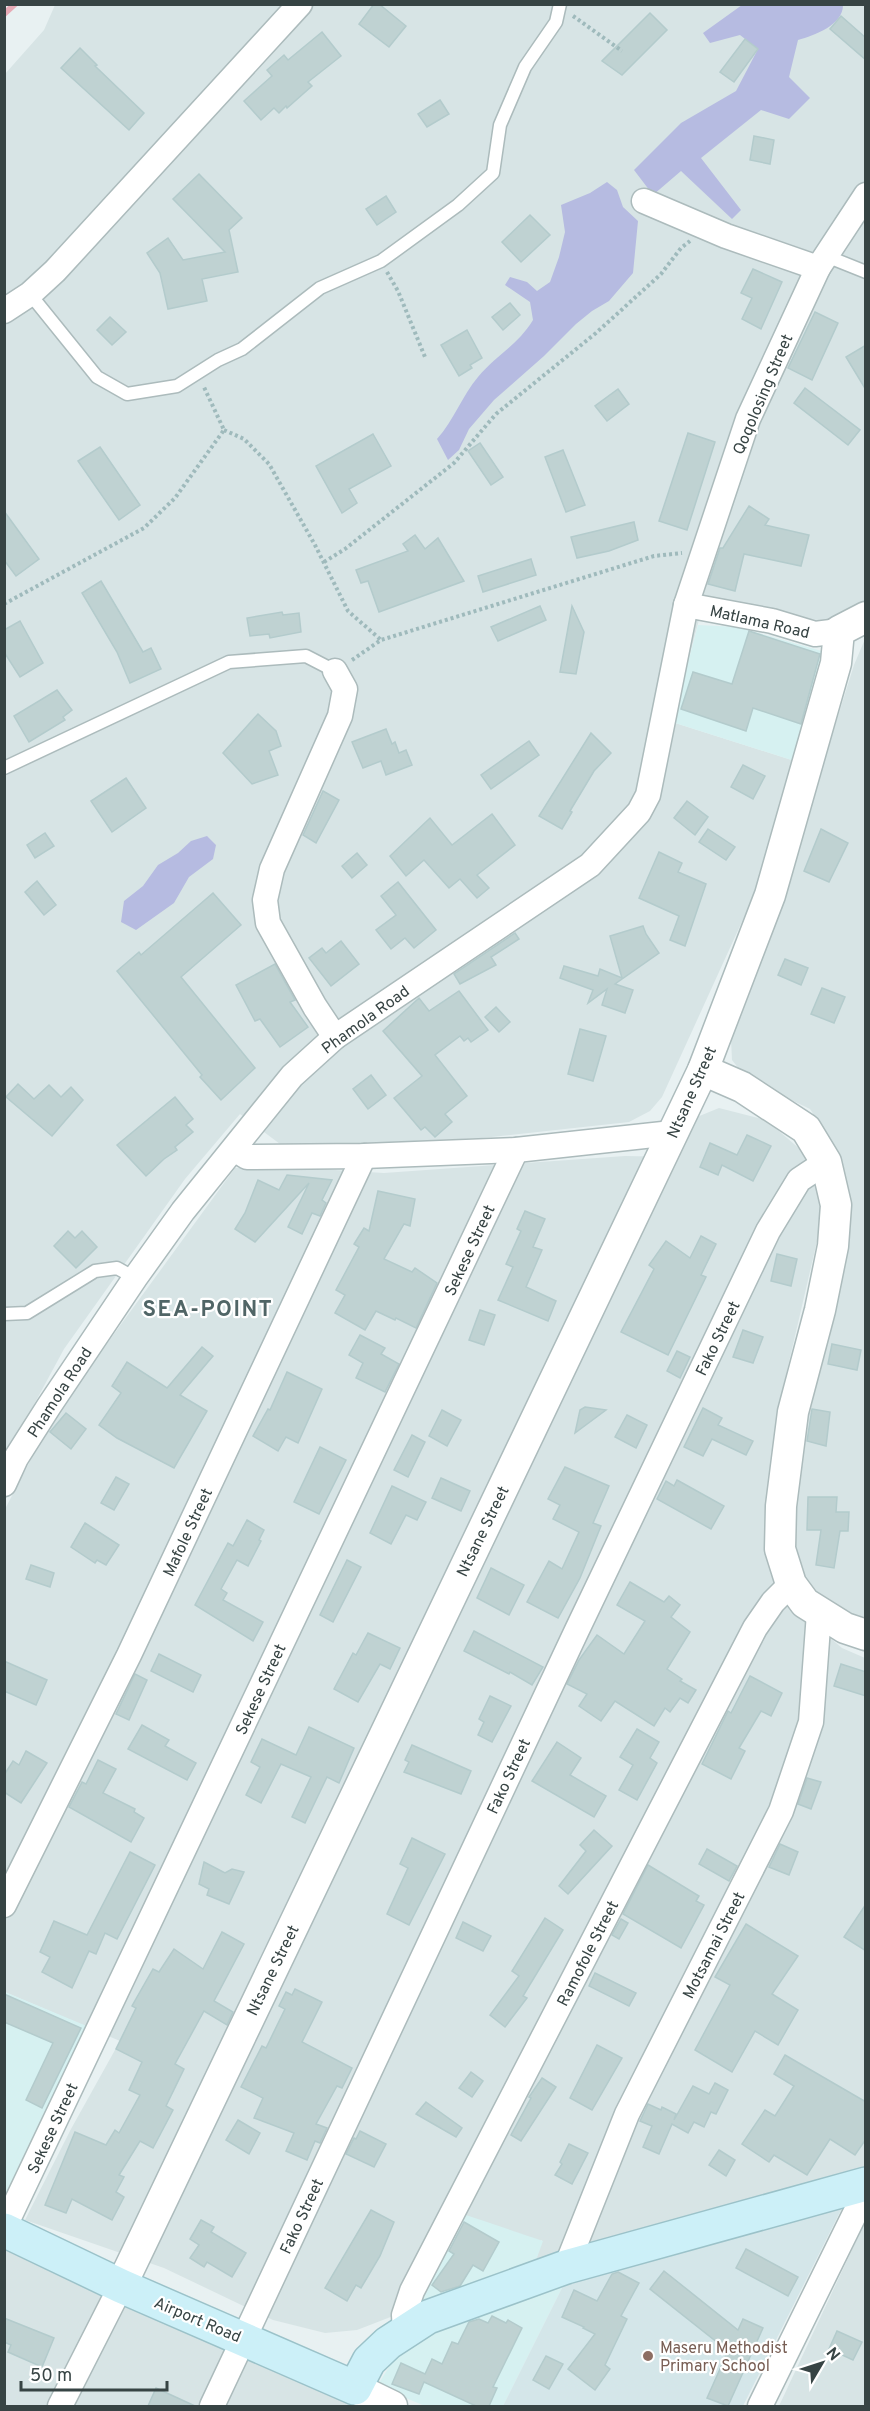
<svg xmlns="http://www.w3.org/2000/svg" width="870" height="2411" font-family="Overpass,sans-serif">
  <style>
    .residential { fill: #d7e4e5 }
    .commercial { fill: #d6f1f1 }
    .education { fill: #d4e6e9 }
    .green { fill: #b6bbe1 }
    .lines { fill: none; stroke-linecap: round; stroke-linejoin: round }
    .stream { stroke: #e7abb6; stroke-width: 6 }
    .building { fill: #bfd2d2; stroke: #b3cbcc; stroke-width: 1.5 }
    .service-casing { stroke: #acbbbc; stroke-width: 15 }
    .minor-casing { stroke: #acbbbc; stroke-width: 27 }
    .tertiary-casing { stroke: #acbbbc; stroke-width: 33 }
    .secondary-casing { stroke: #9bc2c9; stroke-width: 36 }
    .path { stroke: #9fbabc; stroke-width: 4; stroke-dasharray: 3 3; stroke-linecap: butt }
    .service { stroke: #fff; stroke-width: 12 }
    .minor { stroke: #fff; stroke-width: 24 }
    .tertiary { stroke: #fff; stroke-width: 30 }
    .secondary { stroke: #ccf0f8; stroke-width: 33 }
    .education-dot { fill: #8d6e63; stroke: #fff; stroke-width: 2 }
    .labels { text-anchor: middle; stroke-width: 4.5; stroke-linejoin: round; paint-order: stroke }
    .street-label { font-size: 16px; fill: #374444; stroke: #fff }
    .education-label { font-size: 16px; fill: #785e54; stroke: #fff; text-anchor: start }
    .district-label { font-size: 22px; font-weight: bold; letter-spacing: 1.5px; fill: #506566; stroke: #fff }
  </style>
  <rect width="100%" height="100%" fill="#e8f1f2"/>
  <g class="residential">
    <path d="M55 5H865V606L831 621 806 619 705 597 672 722 801 763 776 847 662 1097 650 1111 629 1122 482 1138 284 1147 240 1114 185 1179 64 1349 5 1458V74L44 30Z"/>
    <path d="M865 639V1625L860 1626 802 1582 792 1552 794 1469 851 1220 839 1152 810 1109 746 1078 732 1060 731 1039 809 809 854 665Z"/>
    <path d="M719 1108 766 1120 801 1150 822 1185 821 1224 782 1392 766 1511 771 1560 796 1609 842 1648 865 1658V2168L781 2196 535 2263 542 2240 419 2306 357 2330 325 2333 273 2320 164 2268 25 2220 71 2129 120 2041 5 1992 4 1511 52 1419 235 1168 268 1166 384 1173 625 1156 676 1157 697 1117Z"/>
    <path d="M865 2222V2406H779Z"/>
    <path d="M4 2246 275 2369 357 2406H5Z"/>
  </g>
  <g class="commercial">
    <path d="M698 625 738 627 832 654 801 763 672 722Z"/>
    <path d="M5 1992 89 2027 5 2197Z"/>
    <path d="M463 2214 543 2241 535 2263 419 2306Z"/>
    <path d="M568 2276 503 2406H425L377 2386 401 2348 457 2314Z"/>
  </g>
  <path class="education" d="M842 2208 743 2406H503L568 2276Z"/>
  <g class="green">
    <path d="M742 5H843C843 25 815 35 798 40L789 77 810 98 789 119 761 110 701 158 741 210 732 219 681 171 653 195 634 170 681 123 736 91 758 49 740 35 710 43 703 33Z"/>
    <path d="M607 182 617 190 623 207 638 221 633 273 609 301 592 311 576 324 544 356 494 400 469 429 459 450 448 460 437 439C454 420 462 396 478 377 496 355 517 346 533 320L530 302 505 285 510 277 527 282 537 291 550 282 559 257 565 232 561 205 590 193Z"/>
    <path d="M207 836 216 845 213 859 189 877 174 903 136 930 121 922 124 901 143 886 158 865 178 853 191 841Z"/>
  </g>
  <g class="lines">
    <path class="stream" d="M4 14 15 4"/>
  </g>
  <g class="building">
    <path d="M374 4H379L406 26 389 47 359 24Z"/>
    <path d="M650 13 667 30 622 75 602 61Z"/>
    <path d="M841 16 866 38V60L830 29Z"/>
    <path d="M322 32 341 56 308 82 312 86 287 108 286 106 279 113 274 108 261 120 244 101 272 76 267 70 284 55 288 60Z"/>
    <path d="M745 39 758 49 734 82 720 72Z"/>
    <path d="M80 48 97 65 95 66 144 113 129 130 61 68Z"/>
    <path d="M440 100 449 114 427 127 418 114Z"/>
    <path d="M754 136 774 140 770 164 750 160Z"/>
    <path d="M199 174 242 218 229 230 238 272 202 279 207 301 168 309 160 273 147 253 168 238 183 260 225 252 173 199Z"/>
    <path d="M386 196 396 212 377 225 366 209Z"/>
    <path d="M530 215 550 235 521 262 502 242Z"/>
    <path d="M753 269 782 282 761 329 742 319 752 298 741 293Z"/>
    <path d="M510 303 520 315 503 330 492 317Z"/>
    <path d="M815 312 838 323 812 380 788 368Z"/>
    <path d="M110 317 126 332 112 345 97 330Z"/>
    <path d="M467 330 482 358 470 365 472 368 459 376 441 345Z"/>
    <path d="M866 345V390L846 357Z"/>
    <path d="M805 388 860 430 848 445 794 403Z"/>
    <path d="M618 389 629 404 607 421 595 406Z"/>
    <path d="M688 433 715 442 687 530 659 521Z"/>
    <path d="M373 434 391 466 349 489 357 503 342 513 316 466Z"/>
    <path d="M480 443 503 477 491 485 468 451Z"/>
    <path d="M100 447 140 505 119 520 78 461Z"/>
    <path d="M563 450 585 505 566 512 545 457Z"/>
    <path d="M749 506 769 519 765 525 809 535 801 566 744 554 735 591 708 584 720 548H723Z"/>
    <path d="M4 511 39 559 16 576 4 560Z"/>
    <path d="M634 522 638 540 609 551 577 558 571 537Z"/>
    <path d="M415 535 425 549 438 538 464 581 379 612 368 581 361 583 356 570 408 551 403 544Z"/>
    <path d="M531 559 536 575 483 592 478 576Z"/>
    <path d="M101 581 143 652 151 648 161 669 130 683 117 652 82 593Z"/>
    <path d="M540 606 546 620 498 641 491 627Z"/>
    <path d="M572 606 584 632 576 674 560 672Z"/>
    <path d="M282 612 283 615 299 613 301 632 270 638 269 634 250 636 247 618Z"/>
    <path d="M20 621 43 663 20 677 4 652V630Z"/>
    <path d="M749 631 820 654 801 724 753 708 746 731 681 709 693 672 732 684Z"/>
    <path d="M57 690 72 710 63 717 65 720 29 742 14 716Z"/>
    <path d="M258 714 276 731 281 746 269 751 278 775 252 784 223 753Z"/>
    <path d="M386 729 392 744 395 742 399 753 406 750 412 765 386 775 381 761 363 768 352 742Z"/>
    <path d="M591 733 611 753 594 771 570 811 572 812 562 829 539 816Z"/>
    <path d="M529 741 539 755 491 789 481 775Z"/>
    <path d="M743 765 765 776 753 799 731 787Z"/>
    <path d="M126 778 146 808 112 832 91 801Z"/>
    <path d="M323 791 339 800 316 843 303 835Z"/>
    <path d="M687 801 708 817 695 835 674 818Z"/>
    <path d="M492 814 515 845 477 875 489 888 477 898 460 879 449 888 424 860 406 876 390 856 430 818 452 845Z"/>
    <path d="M708 829 735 847 726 860 699 842Z"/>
    <path d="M821 829 848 843 829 882 804 871Z"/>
    <path d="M45 833 54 846 35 858 27 845Z"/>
    <path d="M659 852 682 863 678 872 706 884 685 946 670 940 679 916 639 898Z"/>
    <path d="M357 853 367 865 352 878 342 866Z"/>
    <path d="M37 881 56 905 44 915 25 892Z"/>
    <path d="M398 882 436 930 414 948 405 938 391 949 376 930 396 915 381 896Z"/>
    <path d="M213 893 241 925 181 977 255 1068 221 1100 200 1077 202 1075 117 971 139 952 141 955Z"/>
    <path d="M643 926 646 934 659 953 615 984 633 990 625 1013 602 1005 607 989 588 1003 593 990 560 978 564 966 598 976 600 969 622 978 610 936Z"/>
    <path d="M515 933 519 939 491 957 496 965 460 984 454 974Z"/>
    <path d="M341 941 359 964 331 986 309 958 322 948 326 953Z"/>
    <path d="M785 959 808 968 801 985 778 975Z"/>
    <path d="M275 964 295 1000 290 1002 308 1027 280 1047 260 1019 255 1021 236 985Z"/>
    <path d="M822 988 845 997 834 1023 811 1014Z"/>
    <path d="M459 991 488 1030 471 1042 468 1038 464 1041 460 1036 435 1055 467 1096 445 1114 452 1122 435 1137 425 1127 421 1130 394 1098 422 1076 383 1031 419 998 429 1011Z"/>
    <path d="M496 1007 510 1022 499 1032 485 1017Z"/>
    <path d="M580 1029 606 1036 593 1081 568 1074Z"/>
    <path d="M371 1075 386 1095 368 1109 353 1089Z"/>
    <path d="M18 1084 34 1099 49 1085 61 1097 71 1087 83 1100 52 1136 6 1097Z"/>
    <path d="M175 1097 193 1119 186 1125 193 1132 175 1147 177 1150 164 1159 146 1176 117 1145Z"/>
    <path d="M747 1135 771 1146 753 1181 722 1165 718 1175 700 1167 710 1143 737 1155Z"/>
    <path d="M287 1175 332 1180 322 1200 326 1203 320 1216 312 1213 302 1234 288 1227 309 1183 255 1242 235 1229 245 1213 258 1180 279 1190Z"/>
    <path d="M378 1191 415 1199 410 1226 404 1224 384 1259 412 1272 415 1268 437 1283 416 1328 396 1318 395 1320 376 1311 365 1330 335 1313 345 1295 336 1290 359 1247 354 1244 364 1228 369 1231Z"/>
    <path d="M525 1211 545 1219 533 1247 542 1250 526 1287 556 1301 548 1321 498 1300 513 1267 506 1264 521 1231 517 1229Z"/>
    <path d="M68 1231 75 1238 82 1231 97 1247 76 1268 54 1246Z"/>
    <path d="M701 1236 716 1244 701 1275 706 1277 668 1355 621 1332 654 1269 649 1265 666 1241 690 1258Z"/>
    <path d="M777 1254 797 1259 791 1286 771 1281Z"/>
    <path d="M480 1310 495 1315 484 1345 469 1340Z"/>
    <path d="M743 1330 763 1337 753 1363 733 1357Z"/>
    <path d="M360 1335 385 1348 381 1354 399 1364 385 1392 356 1378 363 1363 349 1355Z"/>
    <path d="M832 1344 861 1350 857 1370 828 1364Z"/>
    <path d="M202 1347 213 1356 180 1395 207 1411 174 1468 117 1438 99 1425 121 1393 112 1386 127 1362 167 1388Z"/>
    <path d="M677 1351 690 1357 680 1378 667 1371Z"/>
    <path d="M287 1372 322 1389 298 1443 286 1437 278 1451 253 1436 268 1409 270 1410Z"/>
    <path d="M585 1407 606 1410 575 1433 580 1410Z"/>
    <path d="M703 1408 722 1418 718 1425 753 1441 746 1455 712 1439 703 1456 684 1447Z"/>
    <path d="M812 1409 830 1412 826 1446 807 1441Z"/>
    <path d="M442 1410 461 1420 447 1446 429 1436Z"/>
    <path d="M66 1413 86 1429 71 1449 50 1432Z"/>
    <path d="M627 1415 647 1425 636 1448 615 1437Z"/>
    <path d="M412 1435 425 1442 408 1477 394 1470Z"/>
    <path d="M320 1447 346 1460 319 1514 294 1502Z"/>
    <path d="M565 1467 609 1486 593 1523 601 1526 580 1578 558 1618 527 1602 549 1561 562 1569 579 1532 553 1519 560 1505 548 1499Z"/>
    <path d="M116 1477 129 1484 114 1510 101 1503Z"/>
    <path d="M441 1478 470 1491 461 1511 432 1498Z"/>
    <path d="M677 1480 724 1506 711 1529 657 1499 666 1481 674 1486Z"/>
    <path d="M392 1486 426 1502 417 1520 406 1515 391 1544 370 1533Z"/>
    <path d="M808 1497H837L836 1512H849L848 1531H840L834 1568 816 1565 821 1530H807Z"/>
    <path d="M247 1520 264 1530 259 1540 261 1541 248 1566 237 1560 221 1589 227 1593 223 1600 263 1622 253 1641 195 1605 228 1543 233 1546Z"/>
    <path d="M85 1523 119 1545 106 1565 97 1560 95 1563 71 1547Z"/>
    <path d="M347 1560 361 1567 333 1622 320 1615Z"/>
    <path d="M31 1565 54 1573 50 1587 26 1579Z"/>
    <path d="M491 1568 524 1585 509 1615 477 1598Z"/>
    <path d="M630 1582 664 1602 669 1596 680 1605 671 1617 690 1632 667 1669 682 1679 680 1681 696 1690 688 1703 680 1698 670 1712 665 1708 654 1726 615 1701 601 1721 579 1706 587 1694 567 1684 579 1660 597 1635 624 1654 645 1621 617 1605Z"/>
    <path d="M474 1631 543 1667 532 1685 510 1672 509 1674 464 1651Z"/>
    <path d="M368 1633 400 1648 390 1669 380 1664 358 1702 334 1689 353 1653 356 1655Z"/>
    <path d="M159 1654 201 1675 193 1692 151 1671Z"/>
    <path d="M4 1661 47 1680 36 1705 4 1691Z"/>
    <path d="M841 1664 866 1672V1696L834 1686Z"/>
    <path d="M135 1674 147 1680 129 1720 116 1714Z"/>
    <path d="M750 1676 782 1693 771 1716 761 1711 739 1748 745 1751 731 1779 702 1764 728 1711 731 1713Z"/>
    <path d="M490 1696 511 1706 492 1742 478 1735 484 1722 479 1719Z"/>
    <path d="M142 1725 169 1740 165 1746 196 1763 187 1780 128 1749Z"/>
    <path d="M309 1727 354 1748 339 1783 327 1777 305 1823 292 1817 311 1777 281 1764 261 1803 246 1795 260 1767 251 1762 262 1739 296 1755Z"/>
    <path d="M637 1729 659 1742 650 1758 657 1763 637 1800 619 1790 633 1765 620 1757Z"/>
    <path d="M557 1742 581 1758 570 1775 606 1796 594 1817 532 1781Z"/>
    <path d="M412 1745 471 1771 461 1794 404 1772 409 1762 405 1760Z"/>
    <path d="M26 1751 47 1763 21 1803 4 1792V1775L13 1761 19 1765Z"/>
    <path d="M98 1760 116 1769 103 1793 135 1809 134 1812 144 1818 131 1842 69 1807 82 1782 86 1784Z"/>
    <path d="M807 1778 821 1782 811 1809 798 1804Z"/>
    <path d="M594 1830 612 1846 568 1894 559 1886 586 1851 580 1845Z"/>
    <path d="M412 1838 445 1854 409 1925 387 1914 408 1868 400 1864Z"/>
    <path d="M780 1844 798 1852 789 1875 769 1867Z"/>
    <path d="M707 1849 737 1866 729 1881 699 1864Z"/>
    <path d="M130 1852 155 1865 117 1939 105 1933 96 1954 89 1951 72 1988 42 1972 50 1957 40 1952 54 1921 87 1935Z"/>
    <path d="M204 1862 225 1873 232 1869 244 1872 229 1904 207 1895 209 1889 199 1884Z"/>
    <path d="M648 1865 699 1896 696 1901 704 1905 681 1948 623 1914Z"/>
    <path d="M866 1904V1951L844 1937Z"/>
    <path d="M545 1918 563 1930 523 1996 527 1998 505 2027 490 2015 519 1976 512 1971Z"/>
    <path d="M621 1919 628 1923 619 1939 612 1935Z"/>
    <path d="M463 1922 491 1936 483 1951 456 1938Z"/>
    <path d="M746 1924 798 1956 772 1994 798 2010 778 2045 755 2031 732 2072 695 2050 730 1985 715 1977Z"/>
    <path d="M222 1932 244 1944 214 2001 233 2012 227 2025 204 2011 175 2064 184 2069 166 2106 173 2110 153 2148 140 2141 119 2175 124 2177 116 2192 124 2197 112 2220 72 2199 66 2213 45 2205 75 2132 106 2145 115 2130 119 2133 140 2095 129 2090 142 2062 116 2049 136 2008 132 2006 153 1969 159 1972 174 1949 203 1969Z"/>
    <path d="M595 1973 636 1993 629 2006 589 1986Z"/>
    <path d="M295 1989 322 2002 302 2042 352 2068 342 2088 337 2086 316 2124 327 2128 320 2143 315 2141 307 2160 286 2151 294 2133 254 2118 263 2098 241 2087 262 2046 266 2048 285 2009 279 2006 286 1992 292 1995Z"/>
    <path d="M4 1994 81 2028 42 2108 26 2100 53 2043 4 2022Z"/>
    <path d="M597 2045 622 2058 592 2110 570 2098Z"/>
    <path d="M785 2055 866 2102V2139L855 2155 830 2139 807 2175 774 2155 769 2162 742 2144 765 2110 775 2116 794 2086 774 2074Z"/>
    <path d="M471 2072 483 2081 472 2097 459 2088Z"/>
    <path d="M542 2078 556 2087 521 2141 511 2135 531 2098 529 2097Z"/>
    <path d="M715 2083 728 2090 716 2114 711 2112 704 2127 694 2122 688 2133 672 2124 659 2154 643 2147 652 2126 640 2121 648 2104 661 2110 662 2107 676 2114 674 2120 693 2086 709 2094Z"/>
    <path d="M426 2102 462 2128 456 2137 416 2114Z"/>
    <path d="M238 2120 260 2133 249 2154 226 2140Z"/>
    <path d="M360 2131 386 2144 374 2167 346 2154 354 2138 356 2139Z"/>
    <path d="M569 2144 588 2153 572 2184 555 2175 562 2164 560 2162Z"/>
    <path d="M719 2150 735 2160 726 2176 709 2165Z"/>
    <path d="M371 2210 394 2222 380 2256 361 2288 356 2285 347 2301 325 2288Z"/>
    <path d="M201 2220 214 2227 211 2232 246 2253 232 2277 207 2262 204 2267 190 2258 199 2245 190 2239Z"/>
    <path d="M464 2222 499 2242 483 2271 473 2265 460 2286 441 2292 432 2285 454 2254 449 2251Z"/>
    <path d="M746 2249 798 2277 788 2296 736 2268Z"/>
    <path d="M664 2271 738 2330 743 2319 763 2328 728 2406 707 2398 728 2351 650 2289Z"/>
    <path d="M618 2272 639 2283 621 2316 627 2319 605 2365 610 2369 595 2390 568 2369 595 2334 583 2328 584 2327 562 2317 574 2290 597 2301 612 2274Z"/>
    <path d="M492 2316 506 2323 508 2320 522 2328 493 2387 497 2388 489 2406H476L424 2382 419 2394 392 2384 401 2363 425 2374 432 2359 442 2364 452 2342 458 2344 469 2322 479 2319 488 2323Z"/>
    <path d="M4 2318 54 2338 42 2367 8 2352 11 2345 4 2342Z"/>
    <path d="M837 2331 862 2342 853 2360 829 2349Z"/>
    <path d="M546 2356 563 2364 549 2389 533 2380Z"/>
    <path d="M156 2388 195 2406H148Z"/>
  </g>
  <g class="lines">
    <defs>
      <g id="service">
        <path d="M826 256 866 272"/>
        <path d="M30 294 97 377 127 394 177 386 218 360 242 349 320 288 381 261 458 205 493 173 500 125 525 67 556 22 560 4"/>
        <path d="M4 768 229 662 306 656 335 671"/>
        <path d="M4 1314 27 1313 95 1271 117 1268 135 1278"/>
      </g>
      <g id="minor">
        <path d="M644 201 726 236 818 268"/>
        <path d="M4 311 30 294 55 271 300 4"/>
        <path d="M686 605 772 621 815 634 839 631"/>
        <path d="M335 1037 315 1007 268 923 265 900 272 869 340 716 345 689 335 671"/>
        <path d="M234 1149 247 1157 364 1156 516 1150 672 1133"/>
        <path d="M4 1484 16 1458 49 1406 135 1278 183 1211 292 1076 335 1037 590 865 639 812 648 795 686 605 748 419 818 268 866 195"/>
        <path d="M4 1905 129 1655 364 1156"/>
        <path d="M4 2228 516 1150"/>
        <path d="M566 2267 627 2114 781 1811 811 1722 819 1613"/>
        <path d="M405 2332 404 2315 412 2291 755 1628 773 1602 791 1584"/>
        <path d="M60 2406 121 2286"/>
        <path d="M212 2406 577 1630 768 1231 799 1180 826 1162"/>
        <path d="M760 2406 866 2191"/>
      </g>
      <g id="tertiary">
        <path d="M703 1070 742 1087 806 1129 826 1162 836 1205 833 1246 820 1310 793 1412 781 1506 780 1549 791 1584 805 1603 845 1628 866 1635"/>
        <path d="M121 2286 703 1070 770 895 836 663 839 631 866 617"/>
        <path d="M355 2388 392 2406"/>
      </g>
      <path id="secondary" d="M4 2230 121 2286 355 2388 369 2361 388 2343 428 2317 566 2267 866 2184"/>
    </defs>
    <use href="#service" class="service-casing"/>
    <use href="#minor" class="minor-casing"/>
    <use href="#tertiary" class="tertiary-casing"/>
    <use href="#secondary" class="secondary-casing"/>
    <g class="path">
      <path d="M573 16 622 51"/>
      <path d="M387 272 398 291 425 357"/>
      <path d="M224 430 244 439 269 464 315 545 348 611 381 640"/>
      <path d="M324 562 345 549 454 463 496 414 596 333 661 274 681 248 690 241"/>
      <path d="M4 604 144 528 175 498 224 430 203 385"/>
      <path d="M352 660 381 640 654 556 682 553"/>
    </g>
    <use href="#service" class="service"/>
    <use href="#minor" class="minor"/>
    <use href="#tertiary" class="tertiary"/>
    <use href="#secondary" class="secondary"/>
  </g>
  <circle class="education-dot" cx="648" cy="2356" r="6"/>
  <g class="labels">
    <g class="street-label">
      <text transform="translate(762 394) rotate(-67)" y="6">Qoqolosing Street</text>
      <text transform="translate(760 621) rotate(13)" y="6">Matlama Road</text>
      <text transform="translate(365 1019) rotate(-36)" y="6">Phamola Road</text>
      <text transform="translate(691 1092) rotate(-66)" y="6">Ntsane Street</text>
      <text transform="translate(469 1250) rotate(-65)" y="6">Sekese Street</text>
      <text transform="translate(717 1338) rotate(-64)" y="6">Fako Street</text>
      <text transform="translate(59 1392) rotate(-57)" y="6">Phamola Road</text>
      <text transform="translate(482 1531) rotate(-64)" y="6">Ntsane Street</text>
      <text transform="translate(187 1532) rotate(-65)" y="6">Mafole Street</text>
      <text transform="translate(260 1689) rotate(-65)" y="6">Sekese Street</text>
      <text transform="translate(508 1776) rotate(-65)" y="6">Fako Street</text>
      <text transform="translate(713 1945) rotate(-63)" y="6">Motsamai Street</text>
      <text transform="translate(587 1953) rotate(-63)" y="6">Ramofole Street</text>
      <text transform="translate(272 1970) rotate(-64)" y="6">Ntsane Street</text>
      <text transform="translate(52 2128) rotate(-65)" y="6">Sekese Street</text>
      <text transform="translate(301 2216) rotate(-65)" y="6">Fako Street</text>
      <text transform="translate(198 2319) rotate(23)" y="6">Airport Road</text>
    </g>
    <g class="education-label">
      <text x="660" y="2353">Maseru Methodist<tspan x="660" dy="18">Primary School</tspan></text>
    </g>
    <g class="district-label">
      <text x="208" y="1316">SEA-POINT</text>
    </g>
  </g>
  <rect width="870" height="2411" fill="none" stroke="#374444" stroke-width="12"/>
  <g transform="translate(822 2363) rotate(51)" stroke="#ffffff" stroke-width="4.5" paint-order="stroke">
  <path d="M0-4.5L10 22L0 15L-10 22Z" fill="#374444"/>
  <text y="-9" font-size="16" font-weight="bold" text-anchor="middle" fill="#374444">N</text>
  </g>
  <path d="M21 2381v9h146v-9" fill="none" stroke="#374444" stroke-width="3"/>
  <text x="30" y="2381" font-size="18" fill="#374444" stroke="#ffffff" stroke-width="4.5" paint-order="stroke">50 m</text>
</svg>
